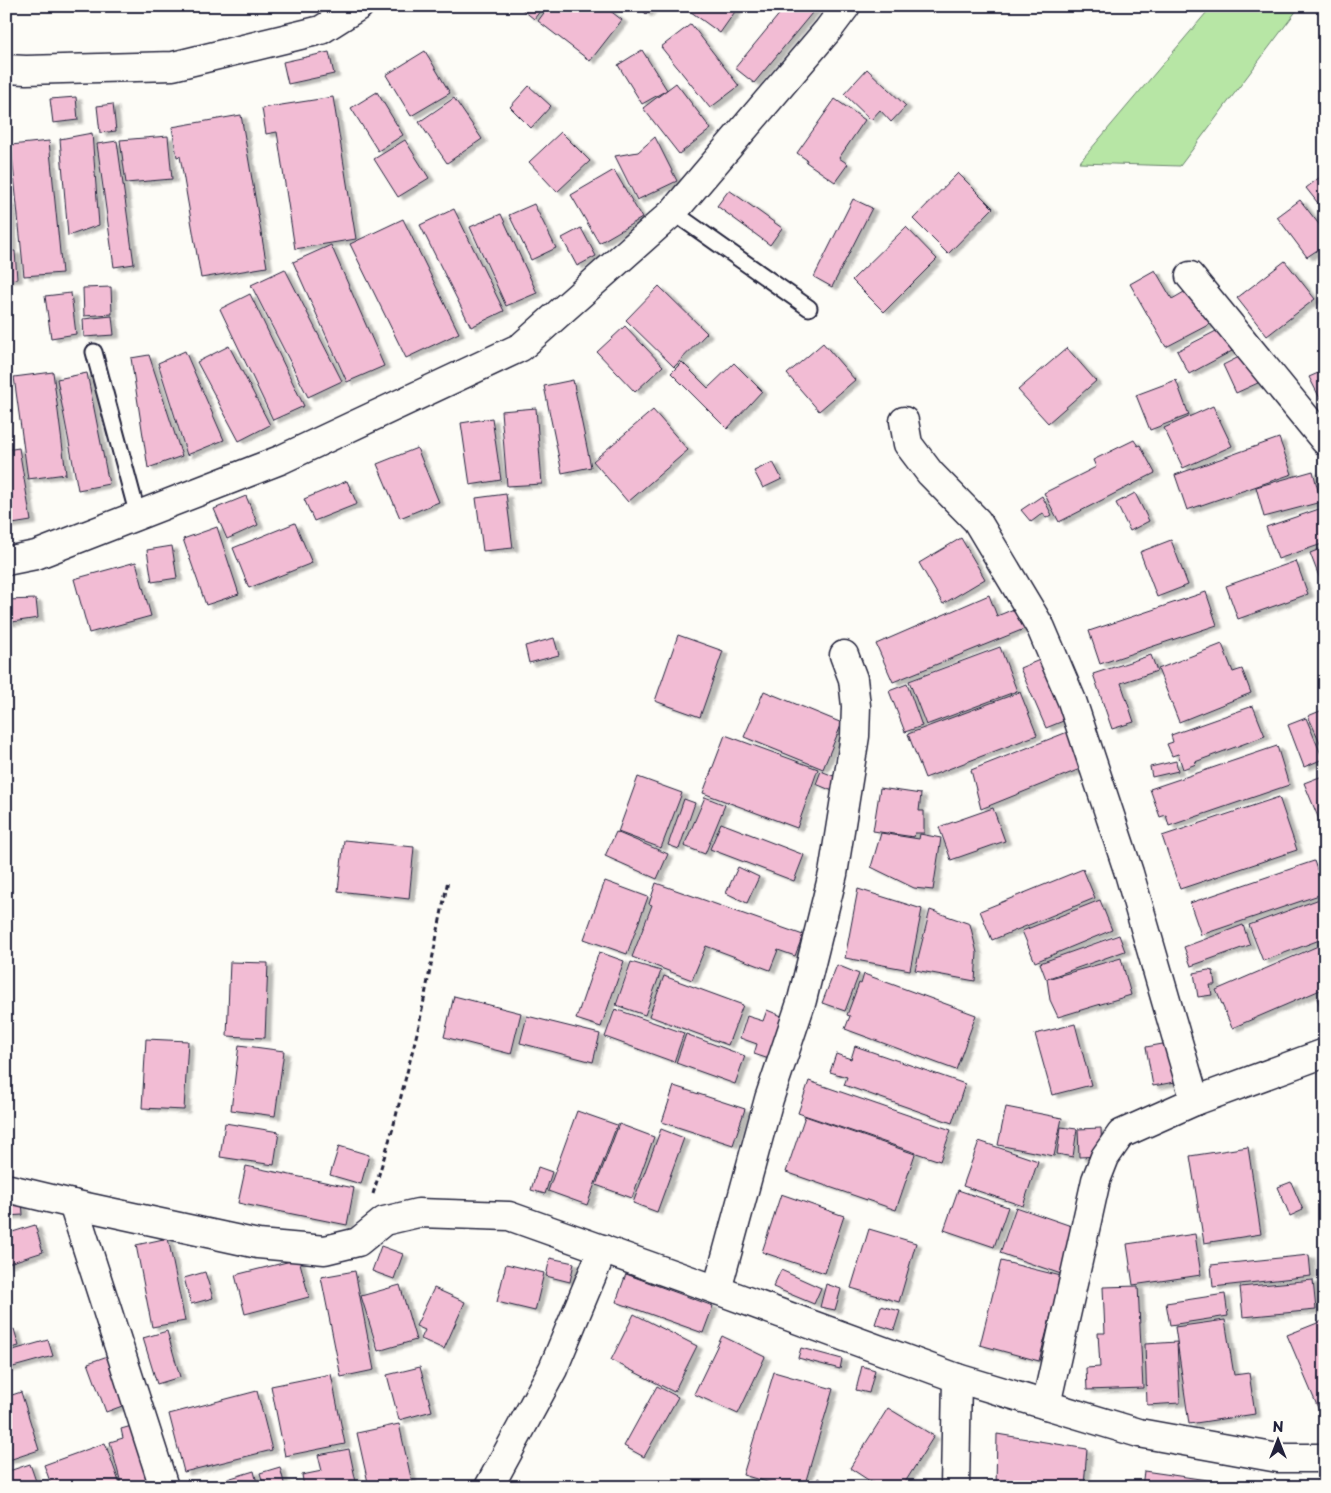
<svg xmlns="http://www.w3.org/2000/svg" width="1331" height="1493" font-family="'Playpen Sans',sans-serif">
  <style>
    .green { fill: #b7e6a5; stroke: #6c8470 }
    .building { fill: #f2bcd4; stroke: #22223b; filter: url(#shadow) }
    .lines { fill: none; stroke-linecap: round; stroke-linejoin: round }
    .service-casing { stroke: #22223b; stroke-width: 19 }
    .minor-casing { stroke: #22223b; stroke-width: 31 }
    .path { stroke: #22223b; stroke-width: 3; stroke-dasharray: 5 4; stroke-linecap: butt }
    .service { stroke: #fdfcf7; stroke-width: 15 }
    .minor { stroke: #fdfcf7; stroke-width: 28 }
  </style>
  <defs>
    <filter id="shadow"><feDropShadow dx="5.5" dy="3" stdDeviation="1" flood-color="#0004"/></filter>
  </defs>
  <rect width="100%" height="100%" fill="#fdfcf7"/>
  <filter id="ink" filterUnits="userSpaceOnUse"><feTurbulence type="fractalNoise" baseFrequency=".02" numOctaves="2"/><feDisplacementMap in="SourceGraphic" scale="10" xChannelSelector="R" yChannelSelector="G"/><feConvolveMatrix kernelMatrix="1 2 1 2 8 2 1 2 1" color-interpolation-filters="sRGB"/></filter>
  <g filter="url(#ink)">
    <path class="green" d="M1212 6H1300L1180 166 1079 163Z"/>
    <g class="building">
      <path d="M518 6H544L534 19Z"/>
      <path d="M549 6H604L622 20 590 61 538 21Z"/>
      <path d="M638 6H653L646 14Z"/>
      <path d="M683 6H739L720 33Z"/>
      <path d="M786 6 817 7 754 83 735 68Z"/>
      <path d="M691 24 739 86 710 108 661 47Z"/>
      <path d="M642 50 667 90 642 104 618 65Z"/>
      <path d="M425 51 450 93 411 116 386 75Z"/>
      <path d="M329 52 334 74 288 84 283 62Z"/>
      <path d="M867 69 906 106 891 122 880 110 871 120 844 94Z"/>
      <path d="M676 83 711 129 679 154 643 108Z"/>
      <path d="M529 86 551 106 531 128 510 107Z"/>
      <path d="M377 92 403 135 378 151 351 108Z"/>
      <path d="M76 97 78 120 53 123 50 99Z"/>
      <path d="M333 97 356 239 295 249 277 132 266 134 262 108Z"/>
      <path d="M454 98 482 139 447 163 419 122Z"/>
      <path d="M835 99 865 120 839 158 848 164 835 182 806 162 807 160 797 153Z"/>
      <path d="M113 104 116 131 100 133 97 106Z"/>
      <path d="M241 115 267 267 201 278 180 156 177 157 172 127Z"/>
      <path d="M561 132 590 161 557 192 529 162Z"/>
      <path d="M92 133 99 225 68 236 60 139Z"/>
      <path d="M168 136 172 179 126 183 120 140Z"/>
      <path d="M655 137 677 181 637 200 615 156 638 152Z"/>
      <path d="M405 140 429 178 398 197 374 159Z"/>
      <path d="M49 141 62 273 24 276 11 145Z"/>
      <path d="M117 141 134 264 114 267 97 144Z"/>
      <path d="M614 170 642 218 599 243 571 195Z"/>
      <path d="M958 173 993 208 948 254 913 219Z"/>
      <path d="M1325 173V212L1306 188Z"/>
      <path d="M729 190 782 228 770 245 717 206Z"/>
      <path d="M853 199 872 208 832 287 814 277Z"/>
      <path d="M1300 200 1325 232V245L1307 257 1277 217Z"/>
      <path d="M6 203H10L11 248H6Z"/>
      <path d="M534 204 556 248 531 260 509 215Z"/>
      <path d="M454 209 504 311 471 327 420 225Z"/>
      <path d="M501 214 537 293 506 306 470 227Z"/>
      <path d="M403 219 459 333 406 358 350 244Z"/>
      <path d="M906 227 937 259 884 312 852 280Z"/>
      <path d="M581 228 596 256 577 266 562 238Z"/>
      <path d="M331 245 384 366 347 382 293 262Z"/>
      <path d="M6 251H15L17 279 6 280Z"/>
      <path d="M1285 261 1315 299 1267 336 1237 298Z"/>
      <path d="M285 269 342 381 308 397 251 285Z"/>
      <path d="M1155 270 1172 299 1191 288 1210 324 1166 347 1130 284Z"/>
      <path d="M659 286 707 333 674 367 626 320Z"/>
      <path d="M111 287 112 314 84 316 83 288Z"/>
      <path d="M71 293 76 334 51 338 45 296Z"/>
      <path d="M250 294 304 406 273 420 220 309Z"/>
      <path d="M112 316 114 335 84 337 83 319Z"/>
      <path d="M625 326 663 366 635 392 597 352Z"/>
      <path d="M1220 329 1232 351 1189 374 1177 351Z"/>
      <path d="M823 343 855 380 819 411 787 374Z"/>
      <path d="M229 346 270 425 239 441 197 362Z"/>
      <path d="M1067 348 1096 381 1048 423 1018 390Z"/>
      <path d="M185 351 224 440 187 455 158 363Z"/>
      <path d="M1245 354 1258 383 1236 393 1223 365Z"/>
      <path d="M149 355 182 456 148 468 131 358Z"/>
      <path d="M682 362 708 388 734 363 762 391 727 429 671 373Z"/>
      <path d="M1325 370V408L1309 377Z"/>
      <path d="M53 372 66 474 28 479 14 377Z"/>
      <path d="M87 373 109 484 78 490 57 379Z"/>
      <path d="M573 380 591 467 562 473 544 386Z"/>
      <path d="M1176 380 1189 415 1150 430 1136 395Z"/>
      <path d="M1213 406 1232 446 1183 468 1164 428Z"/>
      <path d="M536 408 542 484 507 486 501 411Z"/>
      <path d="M653 410 688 450 628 502 593 461Z"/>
      <path d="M492 418 501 480 470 485 461 423Z"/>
      <path d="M1279 438 1292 474 1187 510 1175 475Z"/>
      <path d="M1134 440 1138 446 1140 445 1155 473 1059 522 1044 493 1096 467 1093 460Z"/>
      <path d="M19 448 31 521 6 525V450Z"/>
      <path d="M417 448 439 502 400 518 377 464Z"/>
      <path d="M773 462 782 479 763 488 754 471Z"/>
      <path d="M1313 471 1321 502 1264 517 1256 487Z"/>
      <path d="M347 481 357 504 314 521 304 499Z"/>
      <path d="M1135 493 1149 521 1130 531 1116 503Z"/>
      <path d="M506 494 513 548 483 551 476 498Z"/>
      <path d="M246 496 258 525 227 539 214 509Z"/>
      <path d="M1042 496 1052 515 1046 518 1043 513 1031 522 1021 510Z"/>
      <path d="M1325 507V543L1278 559 1266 527Z"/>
      <path d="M295 523 312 563 249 588 233 548Z"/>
      <path d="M217 527 239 594 206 605 183 539Z"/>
      <path d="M961 538 985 579 943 604 919 563Z"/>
      <path d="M1171 540 1188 585 1157 597 1140 552Z"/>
      <path d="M172 546 177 578 152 582 147 550Z"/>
      <path d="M1325 547V586L1323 587 1310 553Z"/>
      <path d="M1296 561 1308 594 1238 619 1226 586Z"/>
      <path d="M136 562 151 616 89 633 74 579Z"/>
      <path d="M1206 592 1217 625 1100 664 1089 631Z"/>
      <path d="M989 595 997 616 1026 604 1034 625 893 682 876 644Z"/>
      <path d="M36 599 38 618 6 623V600Z"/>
      <path d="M678 635 723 651 700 717 655 701Z"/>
      <path d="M554 638 559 655 529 663 525 646Z"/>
      <path d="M1222 644 1233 672 1242 669 1251 693 1179 722 1158 669Z"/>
      <path d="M1000 647 1017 691 926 725 909 681Z"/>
      <path d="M1151 655 1157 671 1121 683 1134 722 1112 729 1093 674Z"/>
      <path d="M1047 657 1073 717 1046 728 1020 668Z"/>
      <path d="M907 684 922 726 905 732 889 691Z"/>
      <path d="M764 691 842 723 823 769 744 737Z"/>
      <path d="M1020 692 1037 735 925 778 908 734Z"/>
      <path d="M1253 706 1265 736 1195 762 1196 764 1183 769 1178 754 1172 756 1167 744 1173 742 1171 735Z"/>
      <path d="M1325 709V753L1308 716Z"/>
      <path d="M1306 718 1323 759 1304 767 1288 725Z"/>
      <path d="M1070 731 1085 767 981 809 971 770Z"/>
      <path d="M725 735 818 769 797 828 703 793Z"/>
      <path d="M1277 746 1289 785 1169 826 1166 815 1160 817 1150 789Z"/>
      <path d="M1176 761 1178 771 1152 777 1150 767Z"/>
      <path d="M821 771 841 779 835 792 816 784Z"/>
      <path d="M1325 775V834L1304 783Z"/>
      <path d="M638 777 682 793 661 848 618 832Z"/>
      <path d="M880 788 921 794 919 811H924V833H915L914 837 873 831Z"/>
      <path d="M705 797 725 805 705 854 684 846Z"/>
      <path d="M1279 797 1297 850 1180 889 1162 836Z"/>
      <path d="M684 799 695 803 679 849 668 845Z"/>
      <path d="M993 808 1005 841 951 860 939 827Z"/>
      <path d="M721 823 804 855 794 881 710 849Z"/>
      <path d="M616 832 668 854 657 879 605 856Z"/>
      <path d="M881 833 919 839 920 834 941 838 933 890 914 888 871 867Z"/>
      <path d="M344 840 414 847 409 899 338 891Z"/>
      <path d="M1314 861 1325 893 1201 935 1190 903Z"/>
      <path d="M738 867 759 877 747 903 726 893Z"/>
      <path d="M1083 869 1095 898 992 940 980 911Z"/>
      <path d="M605 881 648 897 627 954 584 939Z"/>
      <path d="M656 883 803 935 795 956 778 950 770 970 706 946 692 980 632 957 652 905 649 904Z"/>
      <path d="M858 889 922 909 910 970 845 958Z"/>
      <path d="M1325 897V938L1263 961 1249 925Z"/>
      <path d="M1100 900 1112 930 1035 962 1022 931Z"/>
      <path d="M930 910 970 924 977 953 975 981 915 970Z"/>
      <path d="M1243 925 1250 945 1191 966 1184 947Z"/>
      <path d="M1119 935 1125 951 1046 979 1040 963Z"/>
      <path d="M1325 943V988L1232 1028 1216 990Z"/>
      <path d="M599 952 624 961 601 1027 576 1019Z"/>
      <path d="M1121 958 1131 995 1058 1017 1050 1000 1047 979Z"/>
      <path d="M230 962 268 963 265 1038 227 1036Z"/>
      <path d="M631 962 661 971 645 1015 616 1005Z"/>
      <path d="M837 965 859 974 845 1011 822 1003Z"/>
      <path d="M1208 970 1213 971 1215 985H1210L1212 995 1198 997 1194 973Z"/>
      <path d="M864 974 976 1015 956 1070 845 1029 850 1016 847 1015 859 983 861 984Z"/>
      <path d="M664 976 743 1005 728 1045 649 1016Z"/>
      <path d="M1325 995V1020L1317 998Z"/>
      <path d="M454 996 521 1013 511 1054 444 1037Z"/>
      <path d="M615 1009 684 1033 674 1062 605 1037Z"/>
      <path d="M767 1010 784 1017 772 1060 754 1054 757 1044 740 1038 747 1016 763 1021Z"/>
      <path d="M527 1016 600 1034 593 1062 520 1043Z"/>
      <path d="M1075 1024 1091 1085 1052 1095 1035 1034Z"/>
      <path d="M686 1034 745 1056 735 1084 676 1063Z"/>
      <path d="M146 1039 188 1041 184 1110 142 1108Z"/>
      <path d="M1168 1043 1175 1082 1153 1086 1146 1047Z"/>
      <path d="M239 1045 284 1051 275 1116 231 1110Z"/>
      <path d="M855 1046 965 1084 952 1123 844 1085 847 1077 830 1072 836 1054 851 1059Z"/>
      <path d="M809 1081 951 1130 940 1161 798 1113Z"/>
      <path d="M674 1086 745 1109 733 1145 662 1122Z"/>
      <path d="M1006 1107 1062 1118 1054 1156 998 1145Z"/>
      <path d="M577 1111 617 1125 587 1205 548 1191Z"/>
      <path d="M805 1116 915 1154 896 1210 786 1172Z"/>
      <path d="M225 1123 279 1132 274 1165 220 1157Z"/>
      <path d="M619 1124 654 1137 632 1198 596 1185Z"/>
      <path d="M1061 1127 1077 1129 1073 1157 1057 1154Z"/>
      <path d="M1101 1128 1102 1156 1079 1157 1078 1129Z"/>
      <path d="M661 1129 684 1138 657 1212 633 1203Z"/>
      <path d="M979 1141 1038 1161 1023 1206 963 1186Z"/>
      <path d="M339 1146 369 1155 361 1184 330 1175Z"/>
      <path d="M1248 1147 1261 1234 1204 1243 1190 1156Z"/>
      <path d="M246 1166 354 1188 347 1225 238 1203Z"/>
      <path d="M538 1167 552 1172 545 1194 531 1190Z"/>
      <path d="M1291 1182 1303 1210 1290 1216 1278 1187Z"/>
      <path d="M958 1190 1008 1207 994 1247 944 1230Z"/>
      <path d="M781 1194 844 1216 825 1273 762 1252Z"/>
      <path d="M22 1199 23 1215 6 1216V1201Z"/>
      <path d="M1016 1207 1077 1228 1061 1274 1000 1253Z"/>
      <path d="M35 1225 43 1252 6 1264V1234Z"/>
      <path d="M869 1229 916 1243 899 1302 851 1288Z"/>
      <path d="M1195 1234 1201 1275 1133 1285 1127 1244Z"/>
      <path d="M168 1238 185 1321 152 1327 136 1245Z"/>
      <path d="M381 1246 403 1254 394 1279 372 1271Z"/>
      <path d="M1309 1255 1311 1276 1213 1287 1211 1265Z"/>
      <path d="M550 1258 574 1263 570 1282 546 1276Z"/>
      <path d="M299 1259 309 1297 245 1314 235 1275Z"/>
      <path d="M1001 1261 1061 1276 1039 1361 980 1345Z"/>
      <path d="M506 1264 544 1273 535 1311 497 1302Z"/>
      <path d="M781 1270 821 1288 814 1304 773 1287Z"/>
      <path d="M355 1271 374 1370 341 1377 321 1277Z"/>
      <path d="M205 1272 213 1298 191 1304 184 1278Z"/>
      <path d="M626 1274 713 1306 703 1333 616 1302Z"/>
      <path d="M1313 1280 1316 1310 1243 1317 1240 1287Z"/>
      <path d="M826 1284 841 1289 835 1310 820 1307Z"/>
      <path d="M400 1285 416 1340 378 1351 361 1296Z"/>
      <path d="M1138 1286 1143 1388 1087 1390 1086 1368 1100 1367 1098 1333H1105L1103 1287Z"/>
      <path d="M434 1288 465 1302 444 1349 421 1339 425 1330 416 1326Z"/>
      <path d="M1225 1294 1228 1316 1170 1325 1166 1303Z"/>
      <path d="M881 1306 900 1311 894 1330 875 1324Z"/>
      <path d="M634 1314 697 1346 674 1392 611 1360Z"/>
      <path d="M1225 1320 1234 1375 1249 1373 1255 1414 1189 1424 1175 1327Z"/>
      <path d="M1325 1320V1421L1324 1422 1287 1335Z"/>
      <path d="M14 1329 19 1346 6 1349V1332Z"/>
      <path d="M167 1331 180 1377 157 1384 143 1338Z"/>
      <path d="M722 1336 765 1357 738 1414 694 1394Z"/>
      <path d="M48 1340 53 1356 6 1369V1352Z"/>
      <path d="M1177 1342 1180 1403 1147 1405 1145 1344Z"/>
      <path d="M801 1348 842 1359 840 1369 798 1358Z"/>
      <path d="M116 1353 133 1402 106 1412 88 1363Z"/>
      <path d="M862 1366 875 1370 869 1393 856 1390Z"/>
      <path d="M420 1367 432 1411 399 1420 387 1375Z"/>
      <path d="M774 1372 833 1389 804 1487H784L743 1475Z"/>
      <path d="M331 1374 345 1444 285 1456 271 1386Z"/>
      <path d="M657 1386 678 1397 644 1457 624 1446Z"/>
      <path d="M257 1391 272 1450 184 1472 169 1414Z"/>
      <path d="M21 1392 39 1450 6 1461V1397Z"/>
      <path d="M888 1408 934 1436 902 1487H879L850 1468Z"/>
      <path d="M142 1423 158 1480 132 1487H122L110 1442 123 1438 121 1429Z"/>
      <path d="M399 1424 413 1487H369L357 1433Z"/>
      <path d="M997 1434 1087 1449 1084 1486 996 1487Z"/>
      <path d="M105 1443 121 1487H52L44 1465Z"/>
      <path d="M349 1449 357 1487H304L302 1475 322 1471 318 1455Z"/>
      <path d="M30 1464 38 1487H6V1472Z"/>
      <path d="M280 1467 285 1487H264L260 1473Z"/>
      <path d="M254 1471 258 1487H201Z"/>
      <path d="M1144 1471 1221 1482 1220 1487H1142Z"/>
      <path d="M818 1478 833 1487H812Z"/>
      <rect x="1317" y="1481" width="8" height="6"/>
    </g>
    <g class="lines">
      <defs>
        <g id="service">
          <path d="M673 212 809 308"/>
          <path d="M94 352 138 516"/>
        </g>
        <g id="minor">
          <path d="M6 69 26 70 173 66 321 30 359 6"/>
          <path d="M1190 276 1325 441"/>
          <path d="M904 421 908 444 930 473 977 521 1041 628 1072 701 1129 873 1195 1101"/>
          <path d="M6 561 36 555 280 460 521 347 673 212 828 30 846 6"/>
          <path d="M6 1188 73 1204 258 1244 325 1250 358 1242 384 1221 418 1213 509 1216 717 1290 957 1378 1139 1433 1278 1458H1325"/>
          <path d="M73 1204 164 1487"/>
          <path d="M717 1290 769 1099 802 1000 833 874 855 736 856 706 853 679 844 655"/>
          <path d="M1046 1405 1096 1180 1105 1157 1121 1134 1195 1101 1325 1053"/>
          <path d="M489 1487 553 1369 603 1249"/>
          <path d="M955 1487 957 1378"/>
        </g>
      </defs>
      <use href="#service" class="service-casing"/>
      <use href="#minor" class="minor-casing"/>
      <path class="path" d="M373 1194 393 1128 419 1025 448 880"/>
      <use href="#service" class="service"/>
      <use href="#minor" class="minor"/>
    </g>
  </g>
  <rect width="1331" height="1493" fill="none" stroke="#fdfcf7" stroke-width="25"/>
  <rect x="12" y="12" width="1306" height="1468" fill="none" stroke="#22223b" stroke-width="2" filter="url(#ink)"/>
  <g transform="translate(1278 1440)" stroke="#fdfcf7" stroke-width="4" paint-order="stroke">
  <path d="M0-4L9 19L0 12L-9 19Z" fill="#22223b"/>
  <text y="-8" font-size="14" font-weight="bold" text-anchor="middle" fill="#22223b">N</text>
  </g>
</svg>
